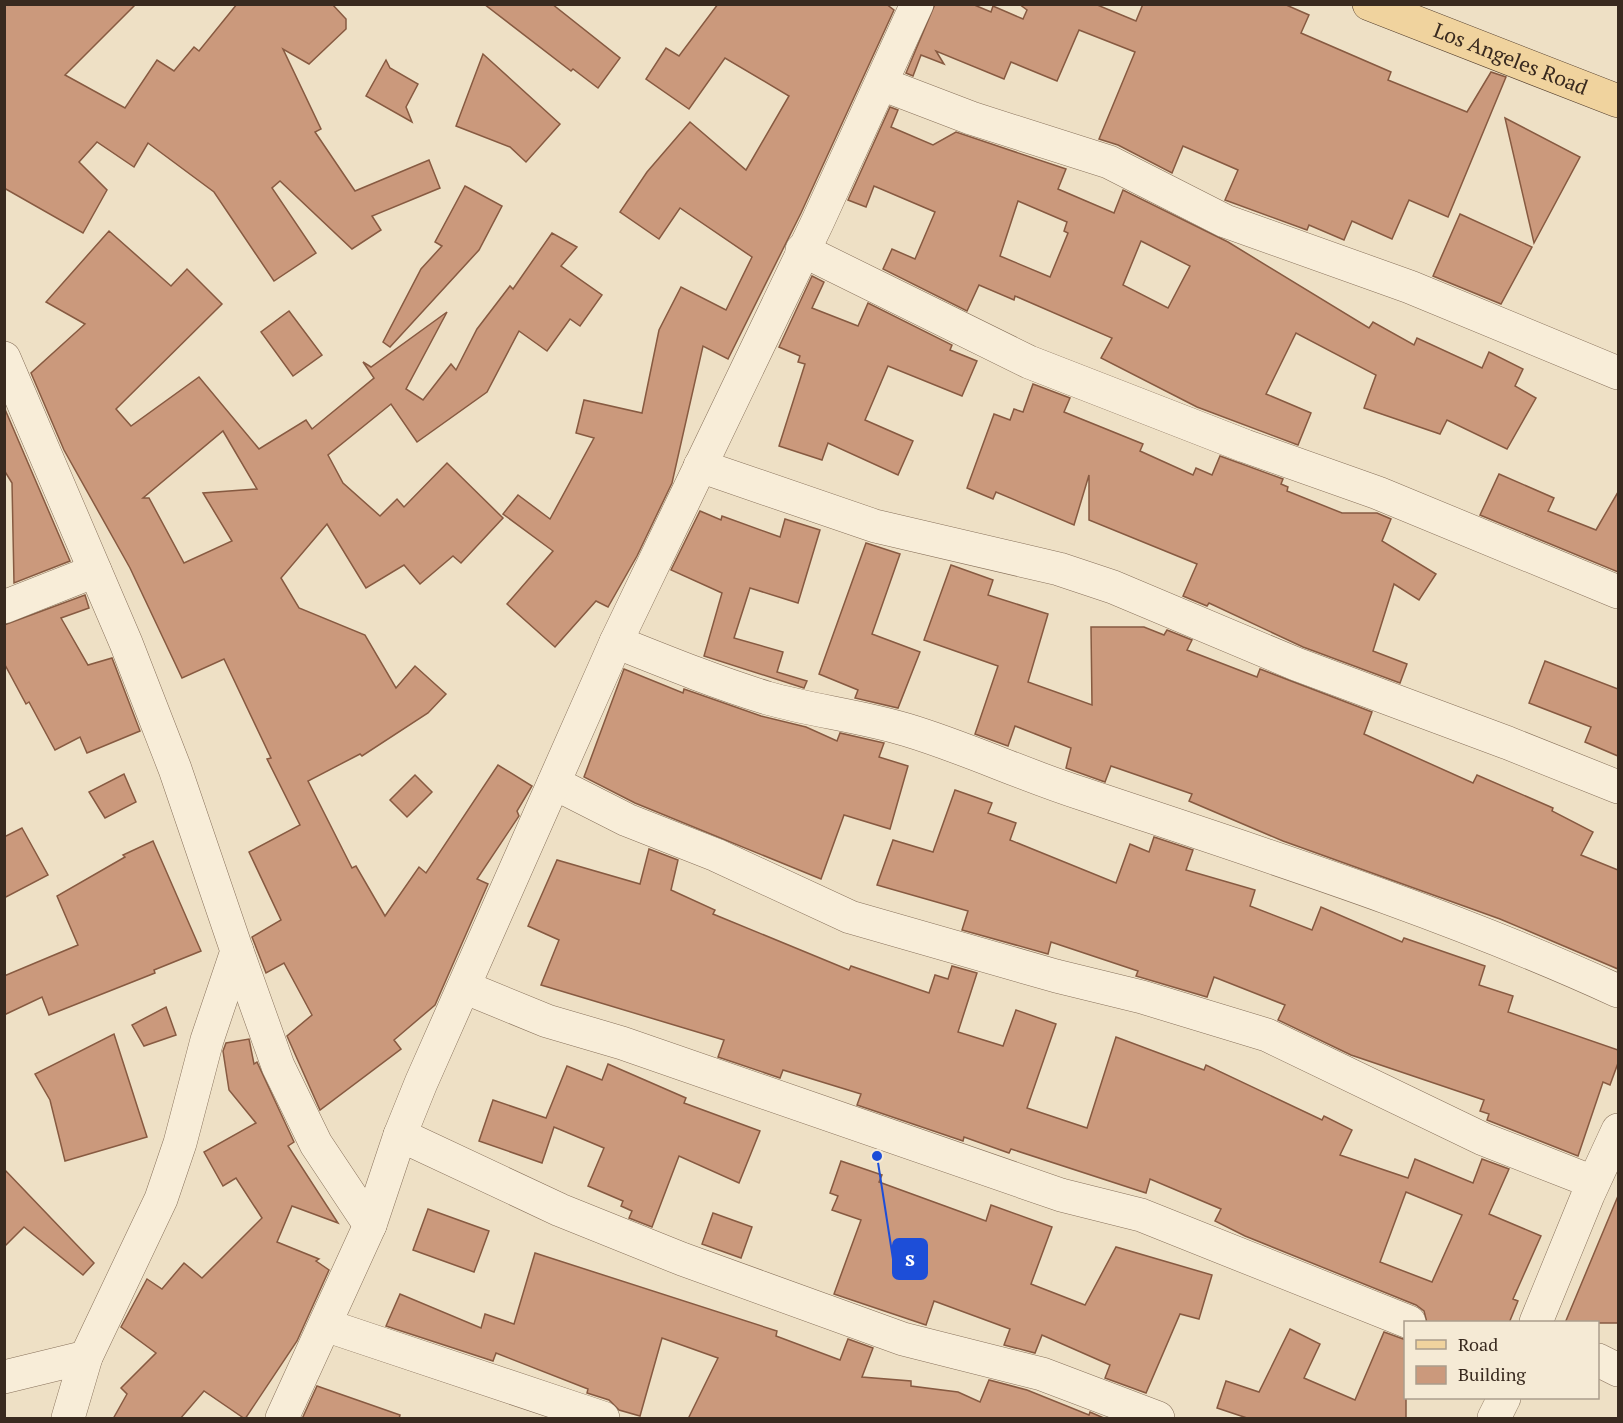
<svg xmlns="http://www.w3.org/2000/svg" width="1623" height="1423" font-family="'PT Serif',serif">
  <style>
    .building { fill: #cb997c; stroke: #875a41; stroke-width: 1.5; fill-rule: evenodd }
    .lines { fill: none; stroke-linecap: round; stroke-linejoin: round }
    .minor-casing { stroke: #88715b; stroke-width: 34 }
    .major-casing { stroke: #56402f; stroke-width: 34 }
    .minor { stroke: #f8edd8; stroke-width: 33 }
    .major { stroke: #f0d39e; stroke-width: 33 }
    .labels { text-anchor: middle; stroke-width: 5; stroke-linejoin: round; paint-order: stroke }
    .street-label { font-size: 21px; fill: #392a1f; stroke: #f5ead5 }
    .leader { fill: none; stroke: #1d4ed8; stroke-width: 2 }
    .callout-dot { fill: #1d4ed8; stroke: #f5ead5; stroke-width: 2 }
    .callout { fill: #1d4ed8; stroke: #1d4ed8; stroke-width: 2 }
    .callout-label { font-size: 22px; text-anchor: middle; font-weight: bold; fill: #fff }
  </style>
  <rect width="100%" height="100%" fill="#eee0c5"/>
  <g class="building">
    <path d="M4 4H136L65 75 125 108 157 60 174 71 194 47 199 51 237 4H332L346 19V29L309 64 283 49 321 129 315 132 355 191 429 160 440 188 372 216 381 230 352 249 280 181 272 188 316 253 274 281 214 192 148 143 134 167 97 142 79 162 107 190 83 233 4 188Z"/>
    <path d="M484 4H552L620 58 598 88 573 69 571 71Z"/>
    <path d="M718 4H886L894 10 801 213 728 359 703 346 672 483 637 556 608 607 596 601 555 647 507 604 553 551 503 514 518 495 550 519 594 438 576 433 584 400 642 413 659 330 681 287 726 310 752 257 680 208 659 239 620 212 647 172 690 122 746 170 789 96 725 58 689 109 646 79 666 48 679 56Z"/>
    <path d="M935 4H972L991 12 993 6 1023 19 1027 10 1019 4H1095L1136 21 1143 4H1284L1309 15 1301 33 1391 72 1388 80 1467 112 1491 72 1506 77 1448 217 1409 200 1392 239 1352 221 1344 240 1309 225 1307 230 1225 200 1238 170 1183 146 1172 173 1118 145 1099 139 1135 52 1079 30 1057 81 1011 62 1004 79 936 51 944 64 921 55 913 76 906 73Z"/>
    <path d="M483 54 560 124 526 162 510 147 456 126Z"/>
    <path d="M386 60 390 68 418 84 406 107 412 122 366 96Z"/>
    <path d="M890 107 898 110 891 127 933 145 956 132 1066 169 1058 189 1114 213 1123 190 1228 242 1369 328 1373 322 1414 345 1417 338 1482 368 1489 352 1523 369 1515 386 1536 398 1507 449 1447 420 1440 434 1364 408 1376 375 1296 333 1266 394 1311 413 1298 445 1197 407 1101 358 1112 338 1015 296 1014 300 979 285 967 311 883 269 892 249 915 259 935 212 874 186 866 207 848 200ZM1018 201 1067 222 1064 231 1068 233 1050 277 1000 256ZM1141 241 1190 266 1168 308 1123 285Z"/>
    <path d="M1505 118 1580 157 1534 243Z"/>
    <path d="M465 186 502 206 479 250 390 347 383 342 421 269 442 246 435 242Z"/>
    <path d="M1460 214 1532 247 1501 304 1433 276Z"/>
    <path d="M109 231 171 286 187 269 222 304 116 409 131 426 199 377 259 449 306 420 312 429 374 378 363 362 371 367 447 312 406 389 423 400 451 364 456 370 477 329 510 286 513 289 552 233 577 247 561 266 602 295 580 326 570 319 547 351 519 331 487 392 417 442 391 404 328 455 343 483 380 516 397 499 404 507 447 463 503 518 461 563 453 556 420 584 404 565 366 588 327 524 281 578 299 608 365 635 396 688 415 666 446 694 428 713 362 756 360 754 308 781 352 868 356 866 385 916 419 867 426 873 498 765 532 786 517 811 519 816 477 879 488 884 435 1005 394 1040 401 1049 320 1110 287 1036 312 1015 284 963 266 973 252 937 281 920 249 852 300 825 267 759 271 758 224 659 182 678 130 568 64 450 31 373 85 324 46 302ZM223 431 257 489 203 493 232 541 184 563 149 498H143Z"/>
    <path d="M812 276 824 282 812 308 858 326 868 303 952 345 950 350 977 361 962 396 888 366 865 420 913 441 898 475 828 443 822 460 779 446 805 364 798 362 800 356 779 347Z"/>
    <path d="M289 311 322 355 293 376 261 332Z"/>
    <path d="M1033 384 1070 398 1064 412 1143 444 1140 451 1193 475 1196 468 1212 475 1220 456 1283 479 1281 484 1288 487 1287 491 1342 513H1377L1391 519 1382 541 1436 574 1419 600 1394 584 1373 651 1407 664 1400 683 1303 647 1209 603 1207 606 1183 596 1197 564 1089 520V475L1074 525 996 492 993 499 967 488 994 414 1010 420 1014 409 1023 412Z"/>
    <path d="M4 407 70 561 14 583 12 483 4 470Z"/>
    <path d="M1499 474 1554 498 1548 511 1596 530 1618 492V572L1480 515Z"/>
    <path d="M700 511 721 520 722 516 780 537 785 519 820 530 798 603 750 588 734 638 783 652 777 672 807 681 804 688 704 656 722 593 671 570Z"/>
    <path d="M866 543 900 554 872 634 920 652 898 708 855 698 858 690 819 674Z"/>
    <path d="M951 565 993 580 988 595 1048 614 1028 682 1092 705 1091 627H1144L1164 635 1167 630 1192 640 1187 650 1257 677 1260 669 1372 712 1364 734 1473 783 1477 775 1553 808 1552 811 1593 832 1581 855 1618 870V969L1500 919 1283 841 1189 801 1192 794 1111 766 1105 782 1066 768 1071 748 1015 726 1008 746 975 734 998 666 924 640Z"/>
    <path d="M85 595 89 608 61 618 88 665 112 658 140 731 87 753 80 737 55 750 29 702 26 704 4 663V625Z"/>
    <path d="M1545 661 1618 689V756L1585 742 1591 727 1529 703Z"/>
    <path d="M624 669 683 693 684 689 761 716 806 727 837 741 840 733 884 743 879 757 908 766 890 829 844 815 821 879 635 803 584 777Z"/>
    <path d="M124 774 136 802 105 818 89 792Z"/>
    <path d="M415 775 432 792 407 817 390 800Z"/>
    <path d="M955 790 992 803 988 813 1016 823 1010 840 1116 883 1130 844 1149 852 1154 837 1193 850 1186 870 1255 890 1250 906 1312 930 1321 907 1402 942 1404 938 1485 966 1479 985 1513 996 1508 1012 1618 1050V1063L1610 1085 1603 1082 1578 1156 1487 1120 1489 1114 1480 1111 1484 1100 1351 1055 1278 1020 1285 1005 1214 977 1207 997 1136 976 1138 971 1051 942 1048 954 962 930 968 911 877 885 893 840 933 852Z"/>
    <path d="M22 828 48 875 4 898V837Z"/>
    <path d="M153 841 201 951 154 970 155 973 49 1015 42 997 4 1015V976L78 945 57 896 125 857 123 855Z"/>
    <path d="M649 849 678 860 671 890 715 910 713 914 849 970 851 966 929 993 935 975 948 979 952 966 977 973 958 1032 1003 1046 1016 1010 1056 1024 1027 1108 1087 1128 1116 1037 1204 1070 1206 1065 1322 1120 1324 1116 1352 1130 1340 1155 1408 1178 1415 1159 1473 1183 1482 1159 1509 1169 1489 1214 1541 1236 1513 1299 1518 1301 1509 1323H1427L1424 1311 1416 1305 1245 1236 1215 1221 1221 1209 1150 1179 1146 1193 1011 1149 1009 1153 964 1137 963 1141 857 1105 861 1094 783 1070 780 1078 718 1057 724 1040 541 985 559 940 528 926 557 860 640 884ZM1406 1192 1462 1215 1432 1282 1380 1262Z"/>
    <path d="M166 1007 176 1035 144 1046 132 1025Z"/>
    <path d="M114 1034 147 1137 65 1161 50 1100 35 1074Z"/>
    <path d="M249 1039 254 1064 257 1062 294 1142 288 1146 338 1223 292 1206 277 1242 319 1259 316 1261 329 1270 297 1341 245 1419 204 1391 180 1419H113L127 1394 121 1388 156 1353 121 1327 147 1279 162 1289 184 1263 202 1278 262 1218 236 1178 223 1186 204 1152 256 1123 229 1090 223 1051 226 1043Z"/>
    <path d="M608 1064 686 1098 684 1103 760 1131 739 1183 679 1156 652 1227 629 1218 632 1211 621 1206 623 1201 588 1186 604 1148 554 1127 542 1163 479 1141 493 1100 546 1118 567 1066 602 1080Z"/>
    <path d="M841 1161 882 1175 879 1182 986 1221 991 1205 1052 1227 1031 1284 1085 1305 1116 1247 1212 1275 1199 1319 1180 1314 1146 1393 1105 1378 1110 1365 1042 1335 1035 1353 1004 1345 1010 1329 934 1301 926 1325 834 1294 861 1220 832 1210 838 1196 830 1193Z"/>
    <path d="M4 1169 94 1263 83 1275 24 1227 4 1247Z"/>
    <path d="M1618 1196V1323H1565Z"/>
    <path d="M428 1209 489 1231 474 1272 413 1250Z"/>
    <path d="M713 1213 752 1227 741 1258 702 1244Z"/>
    <path d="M535 1253 777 1331 776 1336 840 1360 848 1339 873 1348 862 1377 911 1381V1386L958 1392 980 1402 989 1380 1027 1390 1089 1415 1090 1412 1106 1419H688L718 1358 662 1338 640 1416 619 1410 609 1400 587 1393 588 1389 496 1353 493 1361 386 1326 400 1294 481 1328 485 1314 514 1324Z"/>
    <path d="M1290 1329 1320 1344 1304 1378 1355 1400 1384 1332 1406 1340V1419H1250L1217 1408 1226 1381 1259 1392Z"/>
    <path d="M317 1386 400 1415 399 1419H302Z"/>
  </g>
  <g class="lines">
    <defs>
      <g id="minor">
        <path d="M882 84 971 118 1109 162 1225 221 1410 287 1618 373"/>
        <path d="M802 250 1029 362 1245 446 1378 493 1618 592"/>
        <path d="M4 358 126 643 175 769 237 951 207 1040 180 1143 161 1199 86 1357 68 1418"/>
        <path d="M700 466 875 526 1059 569 1113 587 1296 664 1508 743 1618 787"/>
        <path d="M4 607 95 571"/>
        <path d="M616 642C666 662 715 682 767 698 813 711 861 716 907 730 967 748 1023 775 1083 794 1262 854 1446 912 1618 991"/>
        <path d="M554 783 627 820 716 855 850 917 1056 976 1142 997 1267 1035 1483 1139 1593 1182"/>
        <path d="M237 951 278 1066 316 1144 370 1225"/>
        <path d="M464 987 547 1021 622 1043 1061 1195 1141 1215 1409 1322"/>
        <path d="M400 1135 560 1210 682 1259 903 1339 1042 1374 1158 1418"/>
        <path d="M1536 1322 1588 1195 1618 1130"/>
        <path d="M325 1325 603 1418"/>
        <path d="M1598 1360 1618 1370"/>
        <path d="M4 1377 86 1357"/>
        <path d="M282 1418 370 1225 400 1135 421 1083 616 642 818 221 917 4"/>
        <path d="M1494 1418 1504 1398"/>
      </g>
      <g id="major">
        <path id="s1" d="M1369 4 1618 101"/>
      </g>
    </defs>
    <use href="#minor" class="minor-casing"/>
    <use href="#major" class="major-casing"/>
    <use href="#minor" class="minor"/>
    <use href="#major" class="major"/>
  </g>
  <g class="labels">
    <g class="street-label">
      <text dy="7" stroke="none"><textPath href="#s1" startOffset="152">Los Angeles Road</textPath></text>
    </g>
  </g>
  <path class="leader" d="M877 1156L893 1259"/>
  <circle class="callout-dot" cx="877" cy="1156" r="6"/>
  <rect class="callout" x="893" y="1239" width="34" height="40" rx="6"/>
  <g class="callout-label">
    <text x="910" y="1266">s</text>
  </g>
  <rect width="1623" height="1423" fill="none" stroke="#392a1f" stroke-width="12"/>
  <rect x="1404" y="1321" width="195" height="78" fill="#f5ead5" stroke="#aa9d8c" stroke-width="1.5"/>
  <rect x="1416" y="1340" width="30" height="9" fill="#f0d39e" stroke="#aa9d8c" stroke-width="1.5"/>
  <text x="1458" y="1351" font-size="18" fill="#392a1f">Road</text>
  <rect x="1416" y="1366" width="30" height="18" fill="#cb997c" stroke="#aa9d8c" stroke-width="1.5"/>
  <text x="1458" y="1381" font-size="18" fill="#392a1f">Building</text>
</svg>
